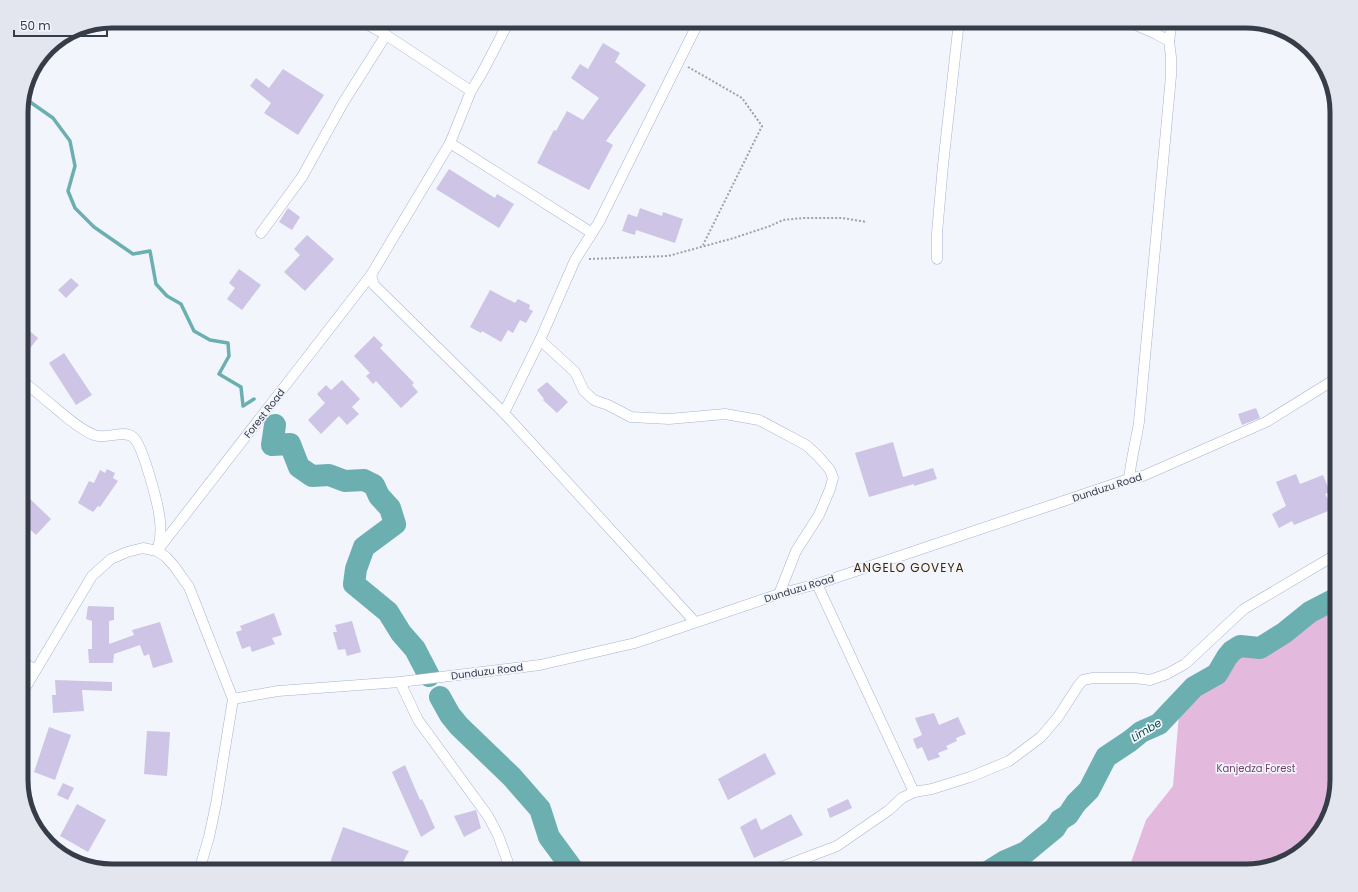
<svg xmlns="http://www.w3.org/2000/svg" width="1358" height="892" font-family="Poppins,sans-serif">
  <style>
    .green { fill: #e3b9dd }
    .water { fill: #6cafb1 }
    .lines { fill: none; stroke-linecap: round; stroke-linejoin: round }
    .stream { stroke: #6cafb1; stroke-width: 3.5 }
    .river { stroke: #6cafb1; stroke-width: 22 }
    .building { fill: #cdc4e6 }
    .street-casing { stroke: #a4b4d2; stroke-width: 11 }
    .path { stroke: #9da2ab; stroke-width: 2; stroke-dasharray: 2 2; stroke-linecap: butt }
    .street { stroke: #fff; stroke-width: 10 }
    .labels { text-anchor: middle; stroke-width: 3.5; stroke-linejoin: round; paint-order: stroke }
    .street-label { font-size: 10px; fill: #363d49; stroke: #f2f5fc }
    .park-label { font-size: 10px; fill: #723e6d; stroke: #f2f5fc }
    .water-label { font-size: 11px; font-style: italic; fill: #0c4b4c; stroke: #f2f5fc }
    .quarter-label { font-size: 12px; letter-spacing: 1px; fill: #3e2502; stroke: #f2f5fc }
    .rim { fill: none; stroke: #363d49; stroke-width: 5 }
  </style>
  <rect width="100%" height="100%" fill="#f2f5fc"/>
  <path class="green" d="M1337 588V781L1322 831 1287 862 1247 871H1128L1146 820 1173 786 1181 690 1320 601Z"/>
  <path class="water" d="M1148 718V723L1151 726 1152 721 1163 720C1159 726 1156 732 1148 733L1146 728 1141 729 1140 740 1135 738 1134 733 1136 731V728L1139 726 1140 719 1141 724 1146 725 1144 722Z"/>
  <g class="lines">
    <path class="stream" d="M23 97 53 118 70 141 75 166 68 191 75 208 94 227 133 254 150 251 156 284 167 296 181 304 194 331 210 340 228 343 229 356 219 374 241 387 243 406 254 399"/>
    <g class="river">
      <path d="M275 425 272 445 290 444 299 467 312 476 329 475 345 481 364 480 374 485 379 496 390 508 395 524 364 547 356 569 354 584 388 612 401 633 415 649 429 676"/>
      <path d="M440 697 450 715 459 726 512 777 540 809 549 837 574 871"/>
      <path d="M989 871 1005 861 1026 852 1055 828 1060 820 1068 815 1076 803 1089 790 1106 757 1130 741 1141 732 1159 724 1194 687 1217 674 1227 657 1232 651 1240 646 1260 648 1284 633 1310 612 1337 598"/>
    </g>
  </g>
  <g class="building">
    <path d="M603 43 620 53 615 62 646 85 606 141 613 145 589 190 537 163 554 130 556 131 567 111 583 120 599 98 571 78 580 64 588 69Z"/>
    <path d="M283 69 324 95 298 135 264 113 271 103 250 86 256 78 269 88Z"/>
    <path d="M449 169 495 198 497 194 514 204 499 228 436 189Z"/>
    <path d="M288 208 300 217 292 230 279 222Z"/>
    <path d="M640 208 662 216 663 212 683 219 675 243 636 230 635 235 622 231 628 214 637 217Z"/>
    <path d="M307 235 334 259 305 291 284 272 300 255 294 249Z"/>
    <path d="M239 269 261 285 242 310 227 299 235 288 229 283Z"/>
    <path d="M71 278 79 285 66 298 58 290Z"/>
    <path d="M490 290 515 303 518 299 530 305 529 309 533 311 526 323 520 320 513 333 508 330 501 342 482 331 481 333 470 327Z"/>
    <path d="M21 324 38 338 21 360Z"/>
    <path d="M374 336 383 345 380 348 414 383 412 385 418 392 401 408 376 381 373 384 366 376 370 373 354 356Z"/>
    <path d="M64 353 92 395 76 405 49 363Z"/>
    <path d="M342 380 360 399 352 407 359 414 347 425 339 416 321 434 308 420 325 403 317 394 326 385 331 390Z"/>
    <path d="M547 382 568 402 557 413 543 400 544 399 537 390Z"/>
    <path d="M1256 408 1260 418 1242 425 1238 414Z"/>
    <path d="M893 442 903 477 933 468 937 479 914 486V484L869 497 855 453Z"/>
    <path d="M107 469 115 473 113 478 118 481 100 507 98 506 93 512 78 503 89 481 94 483 100 470 105 473Z"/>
    <path d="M1296 474 1300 484 1323 475 1330 492 1325 494 1333 509 1294 525 1292 521 1279 528 1272 514 1286 506 1276 482Z"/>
    <path d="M29 498 51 519 36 535 21 521V507Z"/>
    <path d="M88 606 114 607V620L109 621V644L134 635 132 630 160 622 173 662 153 668 149 654 144 656 140 645 114 654 113 663H89L88 649H92V621L86 619Z"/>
    <path d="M274 613 282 635 272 638 275 644 252 652 250 646 242 649 236 632 242 630 240 626Z"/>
    <path d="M352 621 361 652 347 656 345 649 338 650 333 632H337L335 625Z"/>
    <path d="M55 680 112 682V691L82 690 84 711 53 713 52 695H56Z"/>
    <path d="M934 713 939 725 958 717 966 734 956 738 957 741 946 746 948 749 938 753 940 757 928 761 922 747 917 749 913 739 922 735 915 718Z"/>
    <path d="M49 727 71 735 55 780 34 772Z"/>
    <path d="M147 731 170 732 167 776 144 774Z"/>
    <path d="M765 753 776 774 728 800 718 779Z"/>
    <path d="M405 765 420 800 422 799 435 828 421 837 392 772Z"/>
    <path d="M63 783 74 788 68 800 57 795Z"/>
    <path d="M848 799 852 808 830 818 827 809Z"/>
    <path d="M77 804 106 820 88 852 60 836Z"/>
    <path d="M476 810 481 828 464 837 454 816Z"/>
    <path d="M791 814 803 835 754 858 740 827 756 818 761 830Z"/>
    <path d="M343 827 409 851 398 871H327Z"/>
  </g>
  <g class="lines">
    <defs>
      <g id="street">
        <path d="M361 21 386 35 471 91"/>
        <path d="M1127 21 1156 34 1169 41 1171 57V76L1139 422C1136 441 1131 460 1129 479"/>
        <path d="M1169 41 1172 21"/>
        <path d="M450 143 592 233"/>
        <path d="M261 233 302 177 343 103 386 35"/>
        <path d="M937 259V233L943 165 959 21"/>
        <path d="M371 275 374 285 504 413 695 622"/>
        <path d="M540 340 575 372 584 391 594 400 608 405 631 417 669 419 725 414 759 420 806 445 818 456 830 470 833 478 830 489 819 515 796 551 779 594"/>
        <path d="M21 380C34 390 46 400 59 411 70 420 81 430 94 435 106 440 123 429 133 437 143 445 159 507 160 521 161 530 161 539 158 548"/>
        <path d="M504 413 540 340 575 260 599 222 699 21"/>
        <path d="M157 551 371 275 450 143 471 91 482 73 509 21"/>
        <path d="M817 584 914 792"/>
        <path d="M21 662 35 669"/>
        <path d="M400 682 418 720 488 816 498 835 511 871"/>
        <path d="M21 695 92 576 111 559 127 552 143 548 157 551 166 557 174 566 189 587 233 699 216 804 209 837 199 871"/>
        <path d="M233 699 278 691 400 682 540 665 635 643 779 594 817 584 1129 479 1143 476 1266 422 1337 378"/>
        <path d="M771 871 837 846 889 810 902 798 914 792 932 789 970 777 1009 761 1041 737 1058 717 1078 686 1083 680 1093 678H1135L1150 680 1167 674 1185 664 1244 609 1337 554"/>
      </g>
    </defs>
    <use href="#street" class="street-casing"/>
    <g class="path">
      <path d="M688 67 742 98 762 126 703 245"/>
      <path d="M589 259 668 256 734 238 770 226 783 220 803 218H842L867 222"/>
    </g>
    <use href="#street" class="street"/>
  </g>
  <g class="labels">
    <g class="street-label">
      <text transform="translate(264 413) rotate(-52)" y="4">Forest Road</text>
      <text transform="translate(1107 487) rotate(-18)" y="4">Dunduzu Road</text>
      <text transform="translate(799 588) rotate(-17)" y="4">Dunduzu Road</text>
      <text transform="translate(487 671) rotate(-7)" y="4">Dunduzu Road</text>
    </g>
    <g class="park-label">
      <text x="1256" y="772">Kanjedza Forest</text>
    </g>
    <g class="water-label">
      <text transform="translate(1146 730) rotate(-31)" y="4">Limbe</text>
    </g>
    <g class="quarter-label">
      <text x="909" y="572">ANGELO GOVEYA</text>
    </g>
  </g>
  <path d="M0 0H1358V892H0ZM112 28H1246A84 84 0 0 1 1330 112V780A84 84 0 0 1 1246 864H112A84 84 0 0 1 28 780V112A84 84 0 0 1 112 28Z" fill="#e3e6ee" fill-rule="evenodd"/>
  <path class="rim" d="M112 28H1246A84 84 0 0 1 1330 112V780A84 84 0 0 1 1246 864H112A84 84 0 0 1 28 780V112A84 84 0 0 1 112 28Z"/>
  <path d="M14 30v6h93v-6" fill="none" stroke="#363d49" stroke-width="2"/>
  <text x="20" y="30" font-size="12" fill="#363d49" stroke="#f2f5fc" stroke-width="3" paint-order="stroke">50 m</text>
</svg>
